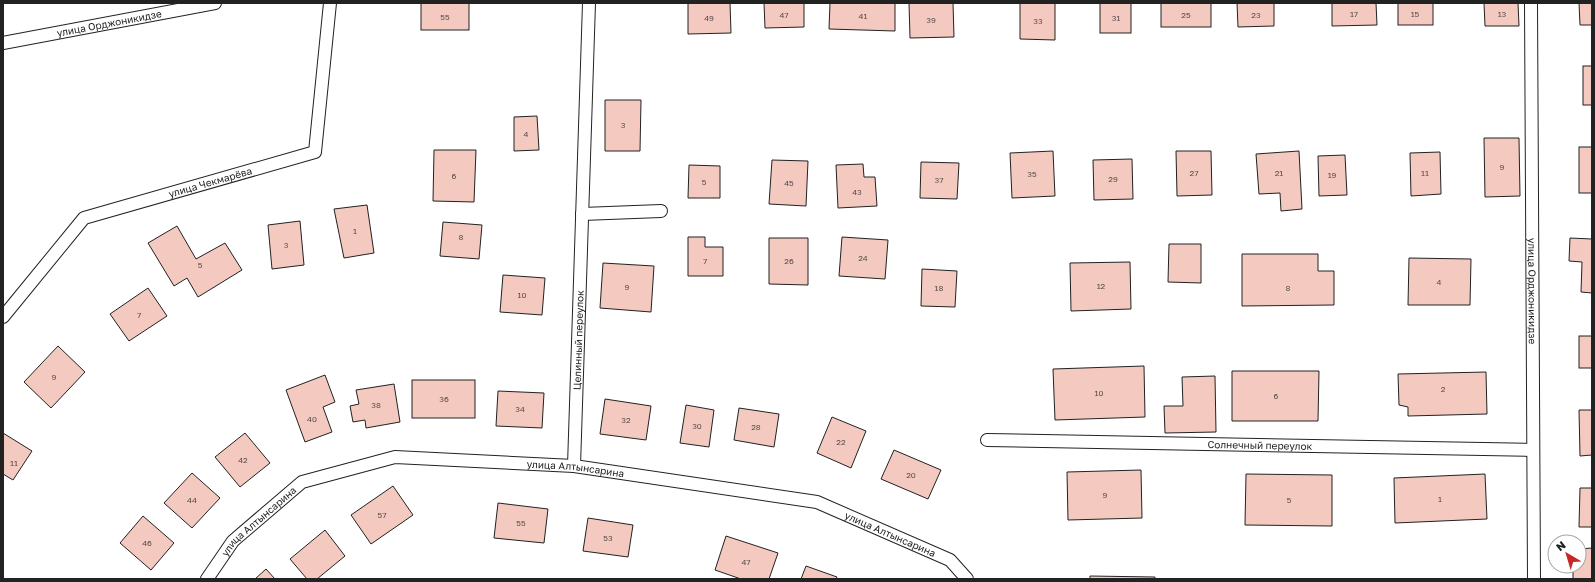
<svg xmlns="http://www.w3.org/2000/svg" width="1595" height="582" font-family="'Golos Text',sans-serif">
  <style>
    .building { fill: #f3c9c0; stroke: #222 }
    .lines { fill: none; stroke-linecap: round; stroke-linejoin: round }
    .service-casing { stroke: #222; stroke-width: 14 }
    .service { stroke: #fff; stroke-width: 12 }
    .labels { text-anchor: middle; stroke-width: 3; stroke-linejoin: round; paint-order: stroke }
    .number-label { font-size: 8px; fill: #564c4a }
    .street-label { font-size: 10px; fill: #222; stroke: #fff }
  </style>
  <rect width="100%" height="100%" fill="#fff"/>
  <g class="building">
    <rect x="421" y="3" width="48" height="27"/>
    <path d="M688 3H730L731 33 688 34Z"/>
    <path d="M764 3H804V27L765 28Z"/>
    <path d="M830 3H895V31L829 29Z"/>
    <path d="M909 3H953L954 37 910 38Z"/>
    <path d="M1020 3H1055V40L1020 39Z"/>
    <rect x="1100" y="3" width="31" height="30"/>
    <rect x="1161" y="3" width="50" height="24"/>
    <path d="M1237 3H1274V26L1238 27Z"/>
    <path d="M1332 3H1376L1377 25 1332 26Z"/>
    <rect x="1398" y="3" width="35" height="22"/>
    <path d="M1484 3H1518L1519 26H1485Z"/>
    <path d="M1579 3H1592V25H1580Z"/>
    <rect x="1583" y="66" width="9" height="39"/>
    <path d="M605 100H641L640 151H605Z"/>
    <path d="M537 116 539 150 514 151V117Z"/>
    <path d="M1484 138H1519L1520 196 1485 197Z"/>
    <rect x="1579" y="147" width="13" height="46"/>
    <path d="M434 150H476L474 202 433 201Z"/>
    <path d="M1053 151 1055 196 1012 198 1010 153Z"/>
    <path d="M1176 151H1211L1212 195 1177 196Z"/>
    <path d="M1299 151 1302 209 1281 211 1280 193 1259 194 1256 154Z"/>
    <path d="M1440 152 1441 194 1411 196 1410 153Z"/>
    <path d="M1345 155 1347 195 1319 196 1318 156Z"/>
    <path d="M1132 159 1133 199 1094 200 1093 160Z"/>
    <path d="M772 160 808 161 806 206 769 204Z"/>
    <path d="M921 162 959 163 957 199 920 198Z"/>
    <path d="M863 164 864 177H875L877 206 838 208 836 165Z"/>
    <path d="M689 165 720 166V198H688Z"/>
    <path d="M367 205 374 253 344 258 334 209Z"/>
    <path d="M300 221 304 265 272 269 268 225Z"/>
    <path d="M443 222 482 225 479 259 440 256Z"/>
    <path d="M177 226 196 259 225 243 242 270 198 297 187 278 174 286 148 243Z"/>
    <path d="M688 237H705V247H723V276H688Z"/>
    <path d="M842 237 888 240 885 279 839 276Z"/>
    <path d="M769 238H808V285L769 284Z"/>
    <path d="M1570 238 1592 239V293L1581 292 1582 262 1569 261Z"/>
    <path d="M1169 244H1201V283L1168 282Z"/>
    <path d="M1242 254H1318V271H1334V305L1242 306Z"/>
    <path d="M1409 258 1471 259 1470 305H1408Z"/>
    <path d="M1130 262 1131 309 1071 311 1070 263Z"/>
    <path d="M603 263 654 266 651 312 600 308Z"/>
    <path d="M922 269 957 271 955 307 921 306Z"/>
    <path d="M503 275 545 278 542 315 500 312Z"/>
    <path d="M148 288 167 316 129 341 110 314Z"/>
    <rect x="1579" y="336" width="13" height="32"/>
    <path d="M58 346 85 372 51 408 24 382Z"/>
    <path d="M1144 366 1145 417 1055 420 1053 369Z"/>
    <path d="M1232 371H1319L1318 421H1232Z"/>
    <path d="M1486 372 1487 414 1408 416V407L1399 405 1398 374Z"/>
    <path d="M325 375 335 402 323 407 332 432 305 442 286 390Z"/>
    <path d="M1215 376 1216 432 1165 433 1164 406H1183L1182 377Z"/>
    <rect x="412" y="380" width="63" height="38"/>
    <path d="M394 384 400 422 366 428 365 420 353 422 350 406 359 404 356 390Z"/>
    <path d="M498 391 544 393 542 428 496 426Z"/>
    <path d="M605 399 651 406 646 440 600 434Z"/>
    <path d="M686 405 714 410 709 447 680 443Z"/>
    <path d="M739 408 779 414 774 447 734 440Z"/>
    <path d="M1579 410H1592V455L1580 456Z"/>
    <path d="M832 417 866 431 851 468 817 453Z"/>
    <path d="M3 433 32 451 13 480 3 474Z"/>
    <path d="M245 433 270 463 240 487 215 457Z"/>
    <path d="M894 450 941 470 928 499 881 479Z"/>
    <path d="M1141 470 1142 518 1068 520 1067 472Z"/>
    <path d="M192 473 220 498 192 528 164 503Z"/>
    <path d="M1246 474 1332 475V526L1245 525Z"/>
    <path d="M1485 474 1487 519 1395 523 1394 478Z"/>
    <path d="M393 486 413 515 371 544 351 515Z"/>
    <path d="M1580 488H1592V527H1579Z"/>
    <path d="M498 503 548 509 544 543 494 538Z"/>
    <path d="M143 516 174 543 151 570 120 543Z"/>
    <path d="M588 518 633 525 628 557 583 551Z"/>
    <path d="M325 530 345 556 317 579H307L290 559Z"/>
    <path d="M726 536 778 553 769 579H741L715 570Z"/>
    <path d="M1592 548V579H1573V569H1564V566H1579V549Z"/>
    <path d="M806 566 837 577 836 579H801Z"/>
    <path d="M266 569 275 579H255Z"/>
    <path d="M1090 576 1155 577V579H1090Z"/>
  </g>
  <g class="lines">
    <defs>
      <g id="service">
        <path id="s1" d="M1531 3 1534 579"/>
        <path id="s2" d="M3 43 215 3"/>
        <path d="M582 214 661 211"/>
        <path id="s3" d="M3 317 84 218 315 152 330 3"/>
        <path id="s4" d="M987 440 1533 450"/>
        <path id="s5" d="M574 466 589 3"/>
        <path id="s6" d="M207 579 233 541 302 482 395 457 574 466 817 502 950 560 967 579"/>
      </g>
    </defs>
    <use href="#service" class="service-casing"/>
    <use href="#service" class="service"/>
  </g>
  <g class="labels">
    <g class="number-label">
      <text x="1354" y="17">17</text>
      <text x="1415" y="17">15</text>
      <text x="1502" y="17">13</text>
      <text x="784" y="18">47</text>
      <text x="1186" y="18">25</text>
      <text x="1256" y="18">23</text>
      <text x="863" y="19">41</text>
      <text x="445" y="20">55</text>
      <text x="709" y="21">49</text>
      <text x="1116" y="21">31</text>
      <text x="931" y="23">39</text>
      <text x="1038" y="24">33</text>
      <text x="623" y="128">3</text>
      <text x="526" y="137">4</text>
      <text x="1502" y="170">9</text>
      <text x="1194" y="176">27</text>
      <text x="1279" y="176">21</text>
      <text x="1425" y="176">11</text>
      <text x="1032" y="177">35</text>
      <text x="1332" y="178">19</text>
      <text x="454" y="179">6</text>
      <text x="1113" y="182">29</text>
      <text x="939" y="183">37</text>
      <text x="704" y="185">5</text>
      <text x="789" y="186">45</text>
      <text x="857" y="195">43</text>
      <text x="355" y="234">1</text>
      <text x="461" y="240">8</text>
      <text x="286" y="248">3</text>
      <text x="863" y="261">24</text>
      <text x="705" y="264">7</text>
      <text x="789" y="264">26</text>
      <text x="200" y="268">5</text>
      <text x="1439" y="285">4</text>
      <text x="1101" y="289">12</text>
      <text x="627" y="290">9</text>
      <text x="939" y="291">18</text>
      <text x="1288" y="291">8</text>
      <text x="522" y="298">10</text>
      <text x="139" y="318">7</text>
      <text x="54" y="380">9</text>
      <text x="1443" y="392">2</text>
      <text x="1099" y="396">10</text>
      <text x="1276" y="399">6</text>
      <text x="444" y="402">36</text>
      <text x="376" y="408">38</text>
      <text x="520" y="412">34</text>
      <text x="312" y="422">40</text>
      <text x="626" y="423">32</text>
      <text x="697" y="429">30</text>
      <text x="756" y="430">28</text>
      <text x="841" y="445">22</text>
      <text x="243" y="463">42</text>
      <text x="14" y="466">11</text>
      <text x="911" y="478">20</text>
      <text x="1105" y="498">9</text>
      <text x="1440" y="502">1</text>
      <text x="192" y="503">44</text>
      <text x="1289" y="503">5</text>
      <text x="382" y="518">57</text>
      <text x="521" y="526">55</text>
      <text x="608" y="541">53</text>
      <text x="147" y="546">46</text>
      <text x="746" y="565">47</text>
    </g>
    <g class="street-label">
      <text dy="4" stroke="none"><textPath href="#s2" startOffset="108">улица Орджоникидзе</textPath></text>
      <text dy="4" stroke="none"><textPath href="#s3" startOffset="259">улица Чекмарёва</textPath></text>
      <text dy="4" stroke="none"><textPath href="#s1" startOffset="288">улица Орджоникидзе</textPath></text>
      <text dy="4" stroke="none"><textPath href="#s5" startOffset="126">Целинный переулок</textPath></text>
      <text dy="4" stroke="none"><textPath href="#s4" startOffset="273">Солнечный переулок</textPath></text>
      <text dy="4" stroke="none"><textPath href="#s6" startOffset="414">улица Алтынсарина</textPath></text>
      <text dy="4" stroke="none"><textPath href="#s6" startOffset="78">улица Алтынсарина</textPath></text>
      <text dy="4" stroke="none"><textPath href="#s6" startOffset="738">улица Алтынсарина</textPath></text>
    </g>
  </g>
  <rect width="1595" height="582" fill="none" stroke="#222222" stroke-width="8"/>
  <g transform="translate(1567 554) rotate(322)"><circle r="19" fill="#ffffff" stroke="#a7a7a7"/>
  <path d="M0-3L7 15L0 10L-7 15Z" fill="#c62828"/>
  <text y="-6" font-size="11" font-weight="bold" text-anchor="middle" fill="#222222">N</text>
  </g>
</svg>
